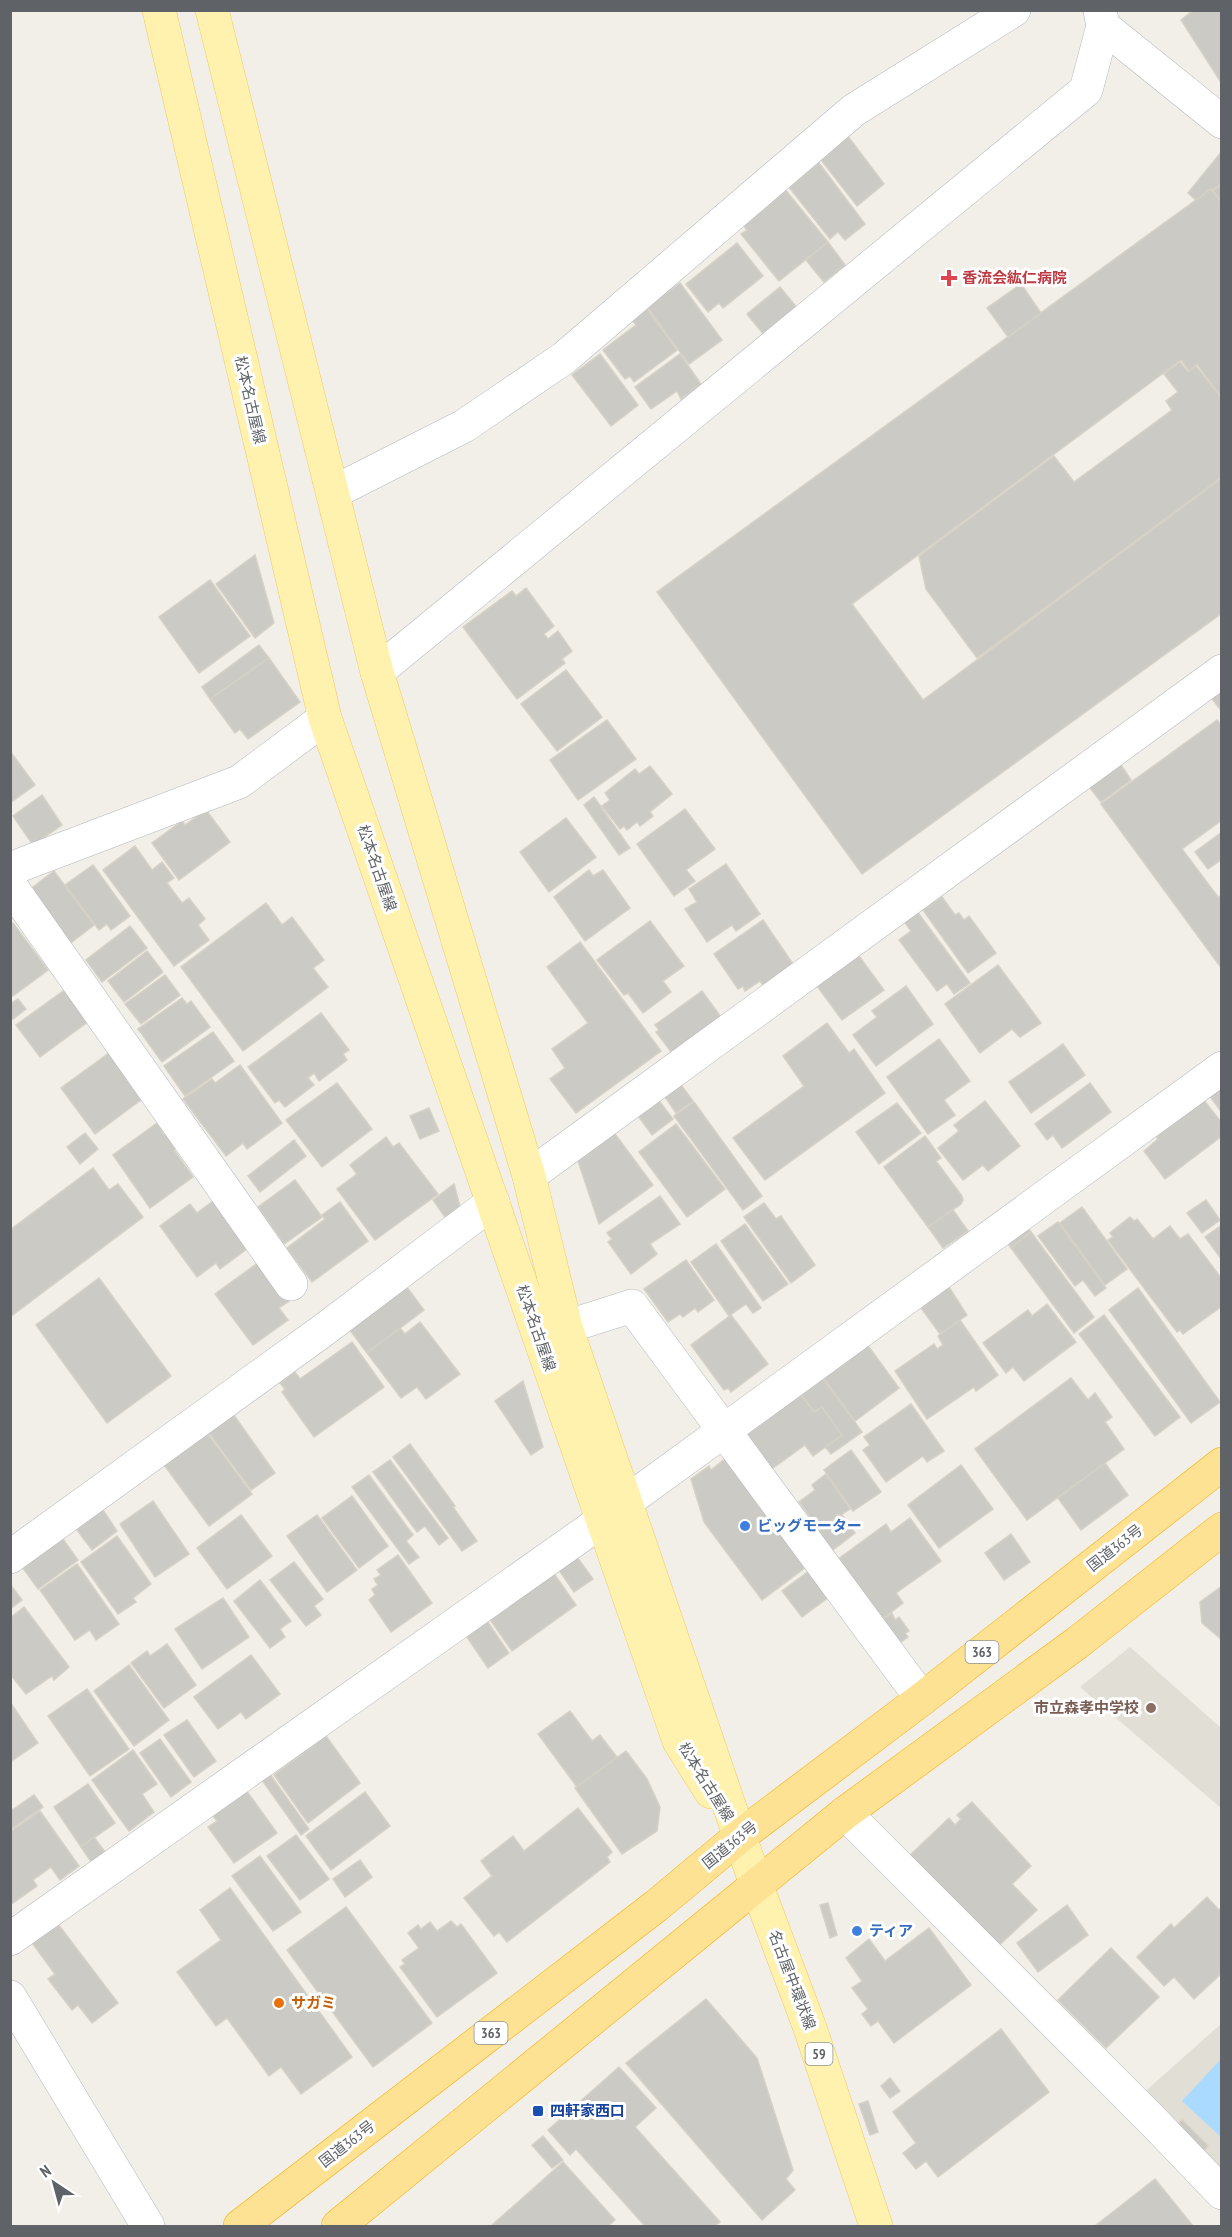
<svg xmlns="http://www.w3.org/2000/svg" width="1232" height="2237" font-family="'PT Sans Narrow','Noto Sans JP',sans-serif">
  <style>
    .education { fill: #e1ded6 }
    .water { fill: #aadaff }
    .building { fill: #cccac5; stroke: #d6d1c6; stroke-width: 1.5 }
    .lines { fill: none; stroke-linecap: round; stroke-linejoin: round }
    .minor-casing { stroke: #b5b8bc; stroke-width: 34 }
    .major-casing { stroke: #f2c960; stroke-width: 34 }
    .highway-casing { stroke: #f9ab00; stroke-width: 34 }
    .minor { stroke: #fff; stroke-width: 33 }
    .major { stroke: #fff2af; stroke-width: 33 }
    .highway { stroke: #fde293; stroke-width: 33 }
    .health-dot { fill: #e0444e; stroke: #fff; stroke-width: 2 }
    .shop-dot { fill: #3f7fe0; stroke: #fff; stroke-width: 2 }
    .education-dot { fill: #8d6e63; stroke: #fff; stroke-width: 2 }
    .food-dot { fill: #e8710a; stroke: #fff; stroke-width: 2 }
    .transit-dot { fill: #1a4fb4; stroke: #fff; stroke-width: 2 }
    .labels { text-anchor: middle; stroke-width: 6; stroke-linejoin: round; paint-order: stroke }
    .shield { fill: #fff; stroke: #8f9295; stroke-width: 1.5 }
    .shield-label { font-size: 14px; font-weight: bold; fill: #5f6368 }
    .health-label { font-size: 15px; font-weight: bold; fill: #be3a42; stroke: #fff; text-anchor: start }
    .street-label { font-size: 15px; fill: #5f6368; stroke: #fff }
    .shop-label { font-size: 15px; font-weight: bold; fill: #366cbe; stroke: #fff; text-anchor: start }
    .education-label { font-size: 15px; font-weight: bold; fill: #785e54; stroke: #fff; text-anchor: end }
    .food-label { font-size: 15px; font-weight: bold; fill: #c56008; stroke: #fff; text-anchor: start }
    .transit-label { font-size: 15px; font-weight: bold; fill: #164399; stroke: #fff; text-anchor: start }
  </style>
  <rect width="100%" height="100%" fill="#f1efe8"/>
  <g class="education">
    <path d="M1130 1647 1221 1728V1808L1080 1687Z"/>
    <path d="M1221 2024V2179L1140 2096Z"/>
  </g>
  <path class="water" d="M1221 2059V2137L1182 2101Z"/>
  <g class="building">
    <path d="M1194 10H1222V84L1181 20Z"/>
    <path d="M847 135 884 184 857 206 818 156Z"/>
    <path d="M1222 151V184L1196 200 1188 193Z"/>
    <path d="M819 163 865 224 845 240 838 232 830 239 789 187Z"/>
    <path d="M1222 184V203L1213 191Z"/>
    <path d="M783 187 828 242 779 281 741 234 747 230 740 221Z"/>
    <path d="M1211 189 1222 203V398L1197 364 1189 371 1181 360 852 604 923 700 1222 478V613L862 874 657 592Z"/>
    <path d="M828 242 845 265 824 282 806 260Z"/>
    <path d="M737 243 763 276 723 308 719 303 708 312 686 284Z"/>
    <path d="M680 283 722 340 689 364 647 307Z"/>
    <path d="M1021 284 1041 313 1008 337 987 308Z"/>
    <path d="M780 287 798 309 765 336 747 314Z"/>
    <path d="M647 309 677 350 634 382 630 376 625 379 603 350 636 325 632 320Z"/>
    <path d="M600 354 638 405 611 426 572 375Z"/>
    <path d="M680 354 701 384 681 399 677 391 651 409 635 387Z"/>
    <path d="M1180 362 1188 372 1196 366 1222 399V477L977 658 926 589 919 556 1054 456 1074 482 1172 410 1166 401 1178 392 1164 374Z"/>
    <path d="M255 555 274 623 255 638 216 584Z"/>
    <path d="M210 580 250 636 199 673 159 617Z"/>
    <path d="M526 588 554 626 544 634 548 639 558 631 572 651 562 659 565 663 517 699 463 627 512 591 516 596Z"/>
    <path d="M259 645 269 658 210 699 202 687Z"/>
    <path d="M269 658 300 702 248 739 240 729 235 733 210 699Z"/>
    <path d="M566 670 602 717 557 751 521 704Z"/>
    <path d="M1222 687V712L1210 696Z"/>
    <path d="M607 720 636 759 578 800 550 760Z"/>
    <path d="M1217 720 1222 726V820L1182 849 1218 897 1222 895V969L1101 804Z"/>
    <path d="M10 751 35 785 10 803Z"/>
    <path d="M1119 762 1131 780 1101 802 1087 784Z"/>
    <path d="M650 766 672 794 650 812 653 816 640 826 637 822 627 830 624 826 620 829 602 806 610 800 605 793 635 769 639 774Z"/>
    <path d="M42 795 62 825 33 845 13 816Z"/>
    <path d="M594 797 630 848 619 855 584 805Z"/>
    <path d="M685 809 715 849 686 870 695 881 674 896 637 844Z"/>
    <path d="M206 810 230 842 179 880 152 843 182 821 185 825Z"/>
    <path d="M566 818 596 857 549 892 520 852Z"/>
    <path d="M1222 832V859L1208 869 1195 852Z"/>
    <path d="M135 846 152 870 162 862 174 878 167 883 182 903 189 898 205 919 198 925 209 940 174 966 103 870Z"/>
    <path d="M726 864 760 914 736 931 732 925 707 942 685 909 697 902 689 889Z"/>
    <path d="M93 865 130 916 111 930 107 924 99 930 65 885Z"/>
    <path d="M589 870 593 876 603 870 630 908 585 941 554 897Z"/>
    <path d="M54 871 94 925 68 945 28 891Z"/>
    <path d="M942 897 955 915 959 913 964 920 969 916 996 953 968 973 923 910Z"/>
    <path d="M266 903 282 925 292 917 324 960 313 968 328 987 243 1051 181 967Z"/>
    <path d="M916 910 970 983 954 994 947 984 937 991 899 940 911 931 903 920Z"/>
    <path d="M763 920 793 964 768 992 760 981 745 991 743 986 738 989 714 954Z"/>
    <path d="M650 921 684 966 663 981 671 992 643 1013 628 993 624 995 597 960Z"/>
    <path d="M13 923 48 970 10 998V925Z"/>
    <path d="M130 926 147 948 102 982 86 960Z"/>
    <path d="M580 942 661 1051 576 1113 550 1079 565 1068 552 1049 588 1023 547 967Z"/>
    <path d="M147 951 163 972 124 1002 108 981Z"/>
    <path d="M859 956 884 990 842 1020 817 986Z"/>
    <path d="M998 965 1041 1023 1020 1037 1012 1029 980 1053 945 1004Z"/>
    <path d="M165 975 180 995 141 1024 125 1004Z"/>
    <path d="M906 986 933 1024 876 1066 853 1035 877 1017 872 1011Z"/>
    <path d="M66 989 89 1021 40 1057 16 1025Z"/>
    <path d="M702 991 721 1017 672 1053 656 1032 659 1030 655 1025Z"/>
    <path d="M182 998 187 1004 191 1001 210 1027 162 1062 138 1029Z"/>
    <path d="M18 999 26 1009 13 1019 10 1016V1004Z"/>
    <path d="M321 1013 349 1050 343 1054 347 1060 319 1081 314 1073 308 1078 314 1085 285 1107 279 1100 275 1103 248 1067Z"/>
    <path d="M827 1023 849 1053 854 1049 885 1093 765 1180 733 1138 804 1086 783 1056Z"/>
    <path d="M213 1032 234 1061 185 1096 164 1066Z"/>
    <path d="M939 1039 970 1081 944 1100 955 1115 928 1134 887 1077Z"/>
    <path d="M1063 1044 1085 1075 1031 1113 1009 1082Z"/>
    <path d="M109 1053 142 1099 95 1134 61 1088Z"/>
    <path d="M240 1065 282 1123 247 1149 243 1143 226 1156 183 1099 212 1079 215 1083Z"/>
    <path d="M679 1082 693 1101 676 1113 663 1094Z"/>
    <path d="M337 1083 372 1129 322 1167 286 1120Z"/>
    <path d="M1090 1083 1111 1112 1062 1148 1053 1135 1047 1140 1035 1124Z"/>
    <path d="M1222 1085V1113L1209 1095Z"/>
    <path d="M657 1098 673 1119 652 1135 636 1113Z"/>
    <path d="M1202 1098 1222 1123V1136L1165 1179 1144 1151 1158 1139 1155 1135Z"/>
    <path d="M985 1101 1020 1146 988 1171 983 1165 963 1180 938 1148 959 1131 954 1125Z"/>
    <path d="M694 1102 762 1196 743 1210 674 1116Z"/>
    <path d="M897 1103 921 1133 879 1164 856 1132Z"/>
    <path d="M429 1108 439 1131 420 1139 410 1116Z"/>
    <path d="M157 1123 164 1135 169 1131 180 1146 174 1150 193 1177 150 1208 113 1155Z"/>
    <path d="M676 1124 725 1189 687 1217 639 1152Z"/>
    <path d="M85 1133 98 1149 80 1164 67 1147Z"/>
    <path d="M615 1134 653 1185 599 1224 578 1161Z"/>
    <path d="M925 1136 941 1158 936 1161 962 1196 963 1200 961 1204 928 1227 884 1167Z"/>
    <path d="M386 1137 393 1147 399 1143 438 1194 375 1240 337 1189 357 1174 350 1165Z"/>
    <path d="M294 1140 306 1156 260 1192 248 1176Z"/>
    <path d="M93 1168 109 1190 118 1184 143 1217 10 1317V1230Z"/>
    <path d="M295 1180 322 1217 284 1244 258 1207Z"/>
    <path d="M454 1184 461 1210 447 1220 433 1200Z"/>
    <path d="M221 1195 255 1243 220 1269 216 1263 197 1277 160 1226 190 1204 197 1213Z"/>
    <path d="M660 1196 680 1224 650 1244 657 1254 631 1274 608 1242 612 1239 607 1233Z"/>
    <path d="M1206 1200 1220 1220 1202 1233 1187 1213Z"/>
    <path d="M340 1202 368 1241 312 1282 287 1248 325 1219 322 1215Z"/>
    <path d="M764 1203 776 1219 781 1216 815 1265 791 1283 744 1217Z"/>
    <path d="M1082 1207 1127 1269 1105 1285 1060 1223Z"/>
    <path d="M953 1210 968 1231 943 1248 928 1227Z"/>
    <path d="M1130 1217 1134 1221 1137 1219 1153 1239 1170 1226 1180 1239 1188 1234 1222 1279V1306L1183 1334 1180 1330 1177 1332 1108 1240 1113 1237 1110 1233Z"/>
    <path d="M1024 1222 1031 1232 1011 1248 1003 1237Z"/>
    <path d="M1058 1222 1106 1288 1095 1296 1083 1280 1075 1286 1038 1236Z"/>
    <path d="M745 1224 788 1284 763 1301 721 1241Z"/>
    <path d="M1222 1225V1260L1205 1237Z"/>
    <path d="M1031 1232 1094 1317 1074 1333 1011 1248Z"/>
    <path d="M716 1244 761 1308 753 1313 746 1304 729 1316 691 1262Z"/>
    <path d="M266 1257 295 1297 279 1308 288 1320 253 1345 215 1294Z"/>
    <path d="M686 1260 714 1300 698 1312 695 1308 683 1317 680 1314 668 1322 644 1289Z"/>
    <path d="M99 1278 171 1376 107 1423 36 1325Z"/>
    <path d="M945 1281 967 1315 940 1334 916 1301Z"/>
    <path d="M406 1286 424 1310 367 1353 349 1329Z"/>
    <path d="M1138 1288 1220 1402 1191 1423 1109 1310Z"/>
    <path d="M1047 1304 1076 1342 1024 1381 1013 1367 1006 1373 983 1343 1028 1310 1032 1316Z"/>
    <path d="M731 1315 768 1364 731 1392 728 1388 724 1390 691 1345Z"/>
    <path d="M1104 1315 1180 1417 1155 1436 1079 1334Z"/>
    <path d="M960 1320 998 1375 976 1391 974 1387 927 1419 895 1371 934 1344 937 1349 943 1345 938 1336Z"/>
    <path d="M420 1322 460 1374 426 1399 417 1387 401 1398 367 1353 400 1328 405 1334Z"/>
    <path d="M352 1342 384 1387 314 1437 282 1392 285 1389 280 1383 295 1372 300 1379Z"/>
    <path d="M866 1343 899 1388 855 1421 822 1376Z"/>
    <path d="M819 1373 862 1432 831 1454 825 1447 842 1435 822 1407 814 1412 797 1389Z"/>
    <path d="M1071 1378 1088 1400 1095 1393 1112 1417 1105 1422 1124 1449 1027 1520 975 1449Z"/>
    <path d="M523 1381 543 1447 531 1455 495 1401Z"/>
    <path d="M797 1389 814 1412 822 1407 842 1435 813 1456 805 1445 769 1471 739 1430Z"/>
    <path d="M911 1404 944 1451 927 1462 923 1456 886 1482 863 1450 870 1445 864 1437Z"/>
    <path d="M231 1411 275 1473 251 1490 206 1429Z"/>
    <path d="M207 1433 252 1494 209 1526 164 1465Z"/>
    <path d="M410 1444 455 1506 453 1507 477 1541 462 1551 393 1457Z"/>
    <path d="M851 1450 881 1492 853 1511 824 1470Z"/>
    <path d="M726 1458 806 1567 762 1600 704 1522 691 1479 709 1466 711 1470Z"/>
    <path d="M390 1460 448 1538 439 1545 425 1526 417 1532 373 1472Z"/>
    <path d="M1105 1463 1128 1495 1081 1530 1058 1498Z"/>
    <path d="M961 1465 993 1509 939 1548 908 1505Z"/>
    <path d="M826 1474 850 1509 819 1529 799 1502 815 1490 812 1485Z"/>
    <path d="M369 1475 413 1535 406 1541 419 1557 409 1564 352 1487Z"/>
    <path d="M352 1496 388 1546 359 1568 322 1518Z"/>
    <path d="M153 1501 189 1554 155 1577 120 1524Z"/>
    <path d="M101 1507 117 1531 92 1550 74 1526Z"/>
    <path d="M241 1515 272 1556 227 1589 197 1548Z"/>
    <path d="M317 1515 357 1570 327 1592 287 1536Z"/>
    <path d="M842 1515 855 1533 829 1553 815 1534Z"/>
    <path d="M910 1518 941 1561 896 1593 903 1603 881 1620 837 1560 886 1524 891 1532Z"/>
    <path d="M1011 1534 1030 1562 1004 1580 985 1553Z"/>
    <path d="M60 1535 78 1560 38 1589 20 1564Z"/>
    <path d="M117 1536 151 1584 133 1598 136 1602 118 1614 81 1562Z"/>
    <path d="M572 1550 593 1579 574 1592 554 1563Z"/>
    <path d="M398 1555 432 1603 391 1632 369 1600 375 1595 372 1589 378 1585 374 1579 381 1575 377 1570Z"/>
    <path d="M294 1562 323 1599 314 1606 321 1615 306 1626 270 1580Z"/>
    <path d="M77 1564 119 1624 96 1640 90 1630 75 1640 40 1590Z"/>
    <path d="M548 1565 576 1605 512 1651 486 1614Z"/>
    <path d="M809 1571 829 1597 802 1617 782 1591Z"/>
    <path d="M260 1580 291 1621 280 1629 285 1637 270 1648 234 1601Z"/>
    <path d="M10 1584 22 1600 10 1609Z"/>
    <path d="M1222 1586V1640L1202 1623 1200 1602Z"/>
    <path d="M223 1598 249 1637 202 1669 175 1629Z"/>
    <path d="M24 1607 69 1667 54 1680 52 1676 26 1694 10 1674V1618Z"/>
    <path d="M481 1612 509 1653 488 1668 460 1627Z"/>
    <path d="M892 1613 895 1620 899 1617 909 1631 905 1633 908 1637 898 1644 882 1620Z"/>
    <path d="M167 1644 196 1685 164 1708 131 1663 147 1651 150 1656Z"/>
    <path d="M251 1655 280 1694 246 1719 241 1712 218 1729 194 1697Z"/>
    <path d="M129 1665 169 1720 134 1746 94 1691Z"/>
    <path d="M87 1689 129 1749 90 1776 48 1716Z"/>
    <path d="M12 1705 38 1743 10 1762V1707Z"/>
    <path d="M570 1711 592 1741 600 1735 617 1757 577 1787 538 1734Z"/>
    <path d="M187 1720 216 1761 194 1777 164 1735Z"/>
    <path d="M326 1736 360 1783 308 1823 274 1775Z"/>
    <path d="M160 1739 191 1782 171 1797 140 1753Z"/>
    <path d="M133 1750 157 1784 142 1794 154 1812 129 1831 92 1780Z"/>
    <path d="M626 1751 647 1779 660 1807 657 1831 622 1854 575 1788Z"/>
    <path d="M267 1770 309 1829 301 1835 259 1776Z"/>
    <path d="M88 1784 115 1823 81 1847 54 1807Z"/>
    <path d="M246 1790 277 1833 234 1863 208 1827 217 1821 212 1815Z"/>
    <path d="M365 1792 390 1826 331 1870 306 1836Z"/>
    <path d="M34 1795 43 1807 10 1830V1808L12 1810Z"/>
    <path d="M972 1802 1031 1866 1012 1884 1037 1910 994 1950 907 1858 949 1818 955 1825 961 1819 957 1815Z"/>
    <path d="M578 1808 612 1852 607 1857 610 1862 507 1942 499 1932 494 1936 464 1898 492 1876 481 1861 513 1836 524 1851Z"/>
    <path d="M40 1811 79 1866 60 1880 51 1867 33 1880 37 1886 10 1905V1832Z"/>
    <path d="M296 1835 329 1879 300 1900 267 1856Z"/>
    <path d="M94 1837 108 1856 94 1866 81 1847Z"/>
    <path d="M260 1856 301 1912 273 1931 232 1876Z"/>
    <path d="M360 1860 372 1877 345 1897 333 1879Z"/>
    <path d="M230 1888 352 2057 301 2094 281 2067 269 2076 227 2018 216 2026 177 1972 221 1940 200 1910Z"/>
    <path d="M1207 1897 1219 1910 1222 1907V1973L1194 1999 1174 1977 1164 1986 1137 1957 1171 1924 1174 1928Z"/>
    <path d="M828 1903 837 1935 830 1938 820 1905Z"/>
    <path d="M1067 1905 1088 1935 1038 1972 1017 1943Z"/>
    <path d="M346 1907 432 2023 373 2067 287 1950Z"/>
    <path d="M451 1921 457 1927 461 1924 497 1973 437 2017 400 1967 405 1964 402 1960 419 1948 408 1933 418 1925 421 1929 430 1922 437 1931Z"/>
    <path d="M58 1924 118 2003 92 2023 78 2005 72 2010 48 1979 55 1974 32 1943Z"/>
    <path d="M929 1928 971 1985 894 2043 878 2021 871 2026 862 2014 868 2009 852 1988 862 1981 846 1958 869 1939 885 1961Z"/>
    <path d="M1111 1948 1159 1997 1106 2048 1058 2000Z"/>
    <path d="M706 1999 757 2058 793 2170 786 2179 795 2190 762 2220 626 2063Z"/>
    <path d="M1001 2029 1049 2092 938 2177 926 2161 916 2169 903 2153 916 2143 893 2112Z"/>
    <path d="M619 2067 656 2108 635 2127 720 2222 715 2226H645L576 2149 570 2155 548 2130Z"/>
    <path d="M890 2078 900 2091 890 2098 881 2086Z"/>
    <path d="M868 2101 878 2132 870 2135 859 2104Z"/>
    <path d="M1182 2120 1208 2146 1200 2154 1174 2128Z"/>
    <path d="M543 2136 563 2160 552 2168 532 2145Z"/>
    <path d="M563 2162 615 2220 608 2226H491Z"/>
    <path d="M1155 2179 1193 2226H1095Z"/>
  </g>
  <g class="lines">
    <defs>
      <g id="minor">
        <path d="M1100 10 1103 26 1222 122"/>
        <path d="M334 492 464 426 564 358 854 110 1014 10"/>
        <path d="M377 672 1086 90 1103 26"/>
        <path d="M10 869 239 782 325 718"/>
        <path d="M10 885 291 1284"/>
        <path d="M529 1176 1222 671"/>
        <path d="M566 1327 632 1306 922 1699"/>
        <path d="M626 1502 1222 1068"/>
        <path d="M10 1557 325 1329 493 1202"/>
        <path d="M845 1813 1152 2120 1222 2193"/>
        <path d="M10 1939 603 1520"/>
        <path d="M10 1997 148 2226"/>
      </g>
      <g id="major">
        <path d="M159 10 325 718 679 1741 711 1792"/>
        <path d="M212 10 377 672 529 1176 566 1327 756 1884 810 2028 876 2226"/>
      </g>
      <g id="highway">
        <path d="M240 2226 656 1906 740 1836 922 1699 1222 1464"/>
        <path d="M338 2226 845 1813 1077 1643 1222 1529"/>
      </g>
    </defs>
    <use href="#minor" class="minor-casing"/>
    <use href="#major" class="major-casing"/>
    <use href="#highway" class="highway-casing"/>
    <use href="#minor" class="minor"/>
    <use href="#major" class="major"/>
    <use href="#highway" class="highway"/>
  </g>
  <path class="health-dot" d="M946 269h6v6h6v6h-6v6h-6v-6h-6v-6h6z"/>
  <g class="shop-dot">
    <circle cx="745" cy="1526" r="6"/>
    <circle cx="857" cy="1931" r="6"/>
  </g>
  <circle class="education-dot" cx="1151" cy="1708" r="6"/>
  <circle class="food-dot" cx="279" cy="2003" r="6"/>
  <rect class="transit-dot" x="532" y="2105" width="12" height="12" rx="3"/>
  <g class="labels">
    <g class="shield">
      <rect x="965.5" y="1641" width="33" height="22" rx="4.5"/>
      <rect x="474.5" y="2022" width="33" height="22" rx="4.5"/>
      <rect x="805.5" y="2043" width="27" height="22" rx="4.5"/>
    </g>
    <g class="shield-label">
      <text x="982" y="1657">363</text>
      <text x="491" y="2038">363</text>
      <text x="819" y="2059">59</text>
    </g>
    <g class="health-label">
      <text x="962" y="283">香流会紘仁病院</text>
    </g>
    <g class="street-label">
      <text transform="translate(250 400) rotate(77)" y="5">松本名古屋線</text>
      <text transform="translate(377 868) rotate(71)" y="5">松本名古屋線</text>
      <text transform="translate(536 1328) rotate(71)" y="5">松本名古屋線</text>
      <text transform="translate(1115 1548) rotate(-38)" y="5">国道363号</text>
      <text transform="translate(706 1782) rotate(58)" y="5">松本名古屋線</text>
      <text transform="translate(730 1845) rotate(-39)" y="5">国道363号</text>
      <text transform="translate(792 1980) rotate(69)" y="5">名古屋中環状線</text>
      <text transform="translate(347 2144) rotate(-38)" y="5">国道363号</text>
    </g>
    <g class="shop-label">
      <text x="757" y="1531">ビッグモーター</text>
      <text x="869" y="1936">ティア</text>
    </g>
    <g class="education-label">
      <text x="1139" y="1713">市立森孝中学校</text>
    </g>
    <g class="food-label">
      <text x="291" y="2008">サガミ</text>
    </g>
    <g class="transit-label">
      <text x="550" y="2116">四軒家西口</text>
    </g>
  </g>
  <rect width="1232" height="2237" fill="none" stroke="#5f6368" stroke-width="24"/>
  <g transform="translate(54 2183) rotate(324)" stroke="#ffffff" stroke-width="4.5" paint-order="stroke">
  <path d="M0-4.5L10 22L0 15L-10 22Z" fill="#5f6368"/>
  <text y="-9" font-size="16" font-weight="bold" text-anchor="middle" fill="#5f6368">N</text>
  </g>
</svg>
